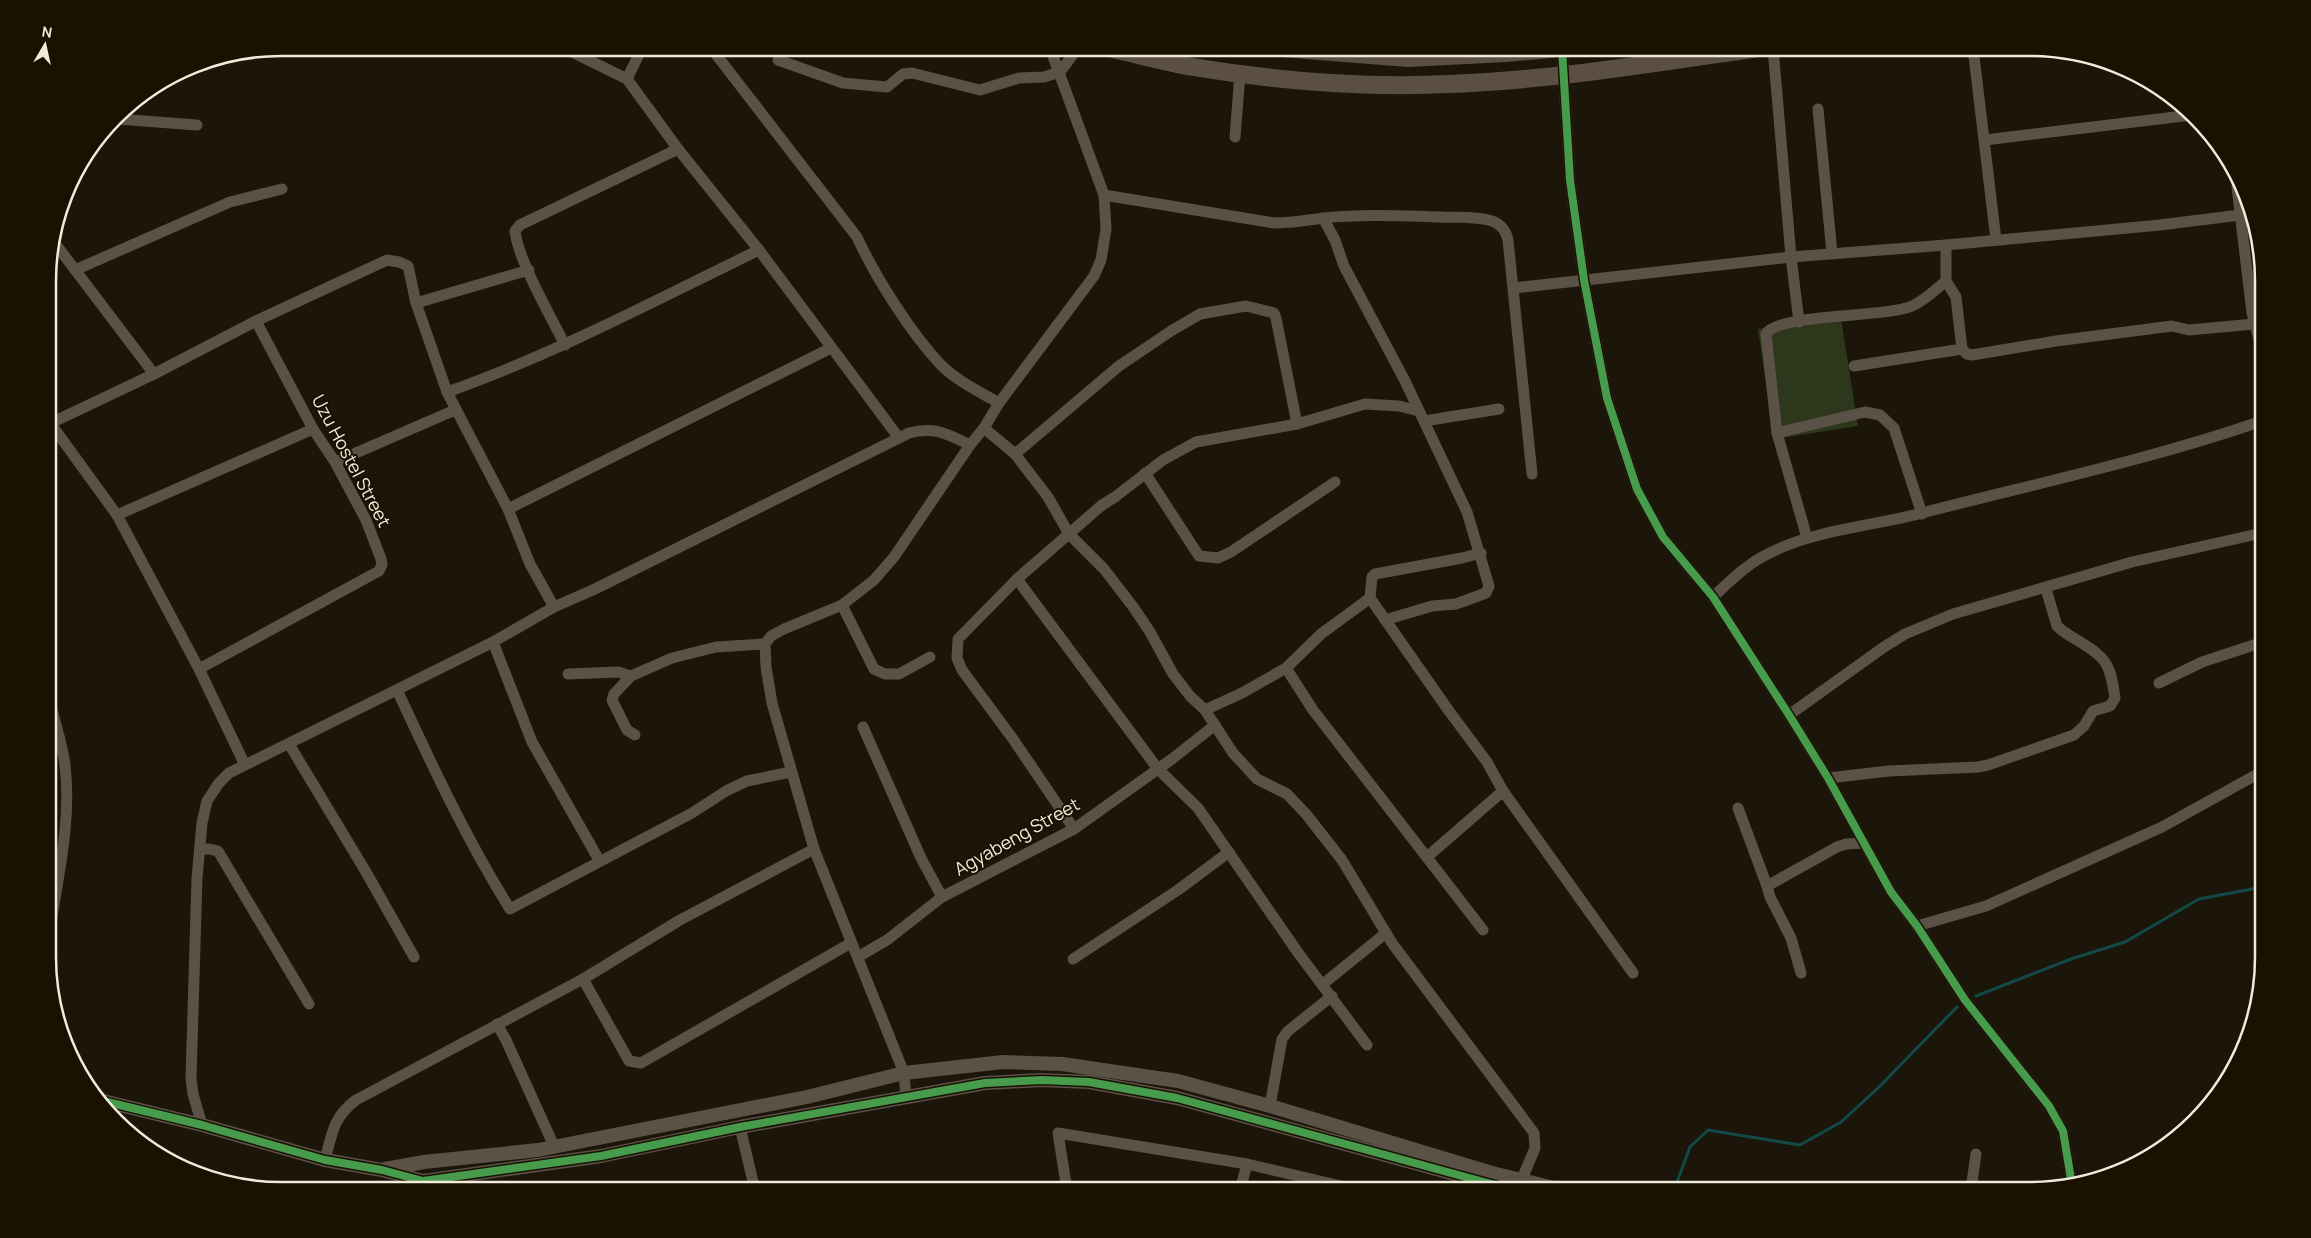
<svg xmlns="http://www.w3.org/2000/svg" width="2311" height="1238" font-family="Manrope,sans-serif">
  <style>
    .green { fill: #2d371b }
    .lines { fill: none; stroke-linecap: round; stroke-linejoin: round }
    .stream { stroke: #144949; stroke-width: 3 }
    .minor { stroke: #5b5146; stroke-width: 11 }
    .tertiary { stroke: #5b5146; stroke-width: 14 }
    .primary { stroke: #5b4f41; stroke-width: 18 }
    .cycleway-casing { stroke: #1a1100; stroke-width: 11 }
    .cycleway { stroke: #469c4c; stroke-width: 8 }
    .labels { text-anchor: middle; stroke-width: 4; stroke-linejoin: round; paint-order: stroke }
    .street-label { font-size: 18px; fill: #f1ebdb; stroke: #1a1100 }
    .rim { fill: none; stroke: #f1ebdb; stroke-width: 2.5 }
  </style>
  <rect width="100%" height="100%" fill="#1b1609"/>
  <path class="green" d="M1841 319 1858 426 1774 439 1758 329Z"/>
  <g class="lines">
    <g class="stream">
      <path d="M1976 996 2071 959 2125 942 2199 899 2263 887"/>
      <path d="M1674 1190 1690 1147 1708 1130 1800 1145 1841 1122 1877 1089 1957 1007"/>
    </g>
    <g class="minor">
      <path d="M564 48 627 79 678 149 759 250 899 438"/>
      <path d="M711 48 857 237C876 278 910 332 941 365 957 381 980 392 999 403"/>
      <path d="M1562 48 1570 180 1584 280 1607 398 1637 489 1663 537 1713 597 1789 715 1828 778 1891 892 1917 926 1965 1000 2049 1106 2063 1131 2072 1185"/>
      <path d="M1773 48 1791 257 1799 322"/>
      <path d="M1973 48 1996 240"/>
      <path d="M778 60 843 83 887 87 903 74 912 73 980 90 1019 78 1044 77 1060 72 1078 48"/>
      <path d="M627 79 642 48"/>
      <path d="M1818 109 1832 253"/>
      <path d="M117 119 197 125"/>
      <path d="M1235 137 1240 74"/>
      <path d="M1985 140 2192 115"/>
      <path d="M2237 187 2252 313 2262 351"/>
      <path d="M1104 195 1274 223C1291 223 1307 220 1324 218 1363 214 1403 216 1442 217 1458 218 1476 216 1492 221 1501 224 1506 231 1508 240L1532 474"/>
      <path d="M1323 218 1335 240 1344 266 1405 381 1467 512 1489 586 1486 593 1456 604 1432 606 1385 620"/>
      <path d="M54 242 154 374"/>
      <path d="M75 270 230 202 282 189"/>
      <path d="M1946 281 1956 297 1962 349 1967 354 1972 355 2056 341 2172 326 2189 330 2254 324"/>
      <path d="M1514 288 1791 257 1946 245 2160 225 2248 214"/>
      <path d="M416 303 529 270"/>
      <path d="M565 345C551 317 518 260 515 231L520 225 678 149"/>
      <path d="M1854 366 1962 349"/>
      <path d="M447 392C555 354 656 300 759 250"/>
      <path d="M48 420 117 515 199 669 245 765"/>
      <path d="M1424 421 1499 409"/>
      <path d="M51 423 154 374 256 321 387 260 399 262 408 266 416 303 447 392 508 509 530 564 554 607"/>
      <path d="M984 428 1015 454 1048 497 1069 534 1104 569 1134 608 1150 632 1173 674 1190 696 1205 710 1233 753 1257 779 1287 794 1306 814 1342 860 1392 943 1534 1133 1535 1148 1522 1179"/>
      <path d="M1777 433 1865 412 1880 415 1894 428 1922 514"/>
      <path d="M1015 454 1119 366 1171 331 1200 314 1246 306 1274 313 1276 318 1297 424"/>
      <path d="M335 462 455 410"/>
      <path d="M1145 473 1199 556 1218 558 1231 552 1335 482"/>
      <path d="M508 509 831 348"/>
      <path d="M117 515 313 429"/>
      <path d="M1807 538 1777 433 1766 334C1779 313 1885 318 1912 306 1924 301 1936 289 1946 281V245"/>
      <path d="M1481 553 1462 558 1375 574 1372 577 1370 598 1449 711 1487 762 1503 791 1633 973"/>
      <path d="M1017 579 1158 769 1198 808 1299 954 1367 1045"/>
      <path d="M1713 597C1728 583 1744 567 1762 557 1812 529 1872 527 1926 512 2038 483 2152 459 2262 421"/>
      <path d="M842 605 874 669 885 674H899L930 657"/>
      <path d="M493 642 532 742 599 860"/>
      <path d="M1286 668 1313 710 1483 930"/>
      <path d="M199 669 379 571 382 565 381 559 366 520 335 462 313 429 256 321"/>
      <path d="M568 674 618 672 631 676 672 658 716 647 765 644"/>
      <path d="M631 676 614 694 612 700 627 730 635 735"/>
      <path d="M2159 683 2202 662 2263 642"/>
      <path d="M397 690C432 765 466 839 510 909L692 813 726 791 747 781 791 772"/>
      <path d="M49 698C54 720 62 742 65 765 72 821 57 881 49 936"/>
      <path d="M1205 710 1242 693 1286 668 1321 634 1370 598"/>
      <path d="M1789 715 1884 647 1905 634 1953 614 2132 562 2262 533"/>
      <path d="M863 727 921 858 942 897"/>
      <path d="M289 744 366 872 414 957"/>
      <path d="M1828 778 1889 771 1978 767 1988 765 2074 735 2084 726 2093 711 2110 706 2115 698C2110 663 2107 658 2077 640 2070 636 2063 632 2057 626L2046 589"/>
      <path d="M1738 808 1767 886"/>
      <path d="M1074 829 1013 739 962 670 957 658 958 639 1017 579 1102 505 1115 497 1163 460 1196 442 1297 424 1365 404 1399 406 1419 411"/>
      <path d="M200 849H209L218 851 309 1004"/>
      <path d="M1427 857 1503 791"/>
      <path d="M1917 926 1986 906 2162 827 2263 771"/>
      <path d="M858 957 887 940 942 897 1074 829 1172 759 1215 725"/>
      <path d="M1073 959 1178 890 1229 852"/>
      <path d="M1801 973 1791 938 1770 897 1767 886 1837 847 1846 844 1864 843"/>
      <path d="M583 979 629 1061 641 1063 851 943"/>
      <path d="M1323 984 1386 933"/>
      <path d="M497 1024 506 1040 554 1146"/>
      <path d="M906 1097 904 1073 814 849 772 703 766 667 765 644 771 636 784 629 842 605 874 580 894 557 970 445 984 428 999 403 1094 276 1101 260 1106 229 1104 195 1050 48"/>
      <path d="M1270 1106 1282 1039 1288 1031 1332 996"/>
      <path d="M202 1125 193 1094 191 1078 197 878 202 823 207 801 219 783 229 773 493 642 554 607 595 589 909 433C934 426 947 434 970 445"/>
      <path d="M740 1127 755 1190"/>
      <path d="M325 1160C332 1134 333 1117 356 1100L583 979 680 920 814 849"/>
      <path d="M1067 1190 1058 1133 1247 1164 1358 1190"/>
      <path d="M1240 1190 1247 1164"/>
      <path d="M1971 1190 1976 1154"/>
    </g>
    <g class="tertiary">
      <path d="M99 1100 202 1125 325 1160 382 1170 423 1181 601 1156 740 1127 985 1083 1042 1080 1089 1082 1177 1098 1513 1190"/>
      <path d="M385 1169 424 1162 538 1150 807 1097 904 1073 1003 1062 1062 1064 1178 1081 1270 1106 1492 1173 1562 1190"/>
    </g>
    <g class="primary">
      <path d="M1108 48C1136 54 1165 62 1193 67 1277 81 1365 88 1450 84 1553 80 1655 63 1758 48"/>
      <path d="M1282 48 1408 58 1506 53 1561 48"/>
    </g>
    <defs>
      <g id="cycleway">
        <path d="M1562 48 1570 180 1584 280 1607 398 1637 489 1663 537 1713 597 1789 715 1828 778 1891 892 1917 926 1965 1000 2049 1106 2063 1131 2072 1185"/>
        <path d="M99 1100 202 1125 325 1160 382 1170 423 1181 601 1156 740 1127 985 1083 1042 1080 1089 1082 1177 1098 1513 1190"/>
      </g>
    </defs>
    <use href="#cycleway" class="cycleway-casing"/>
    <use href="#cycleway" class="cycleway"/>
  </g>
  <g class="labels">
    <g class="street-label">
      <text transform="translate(351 461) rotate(62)" y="6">Uzu Hostel Street</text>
      <text transform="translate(1017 837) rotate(-29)" y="6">Agyabeng Street</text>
    </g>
  </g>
  <path d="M0 0H2311V1238H0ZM281 56H2030A225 225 0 0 1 2255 281V957A225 225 0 0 1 2030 1182H281A225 225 0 0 1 56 957V281A225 225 0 0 1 281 56Z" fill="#1a1100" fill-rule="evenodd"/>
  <path class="rim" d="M281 56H2030A225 225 0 0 1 2255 281V957A225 225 0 0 1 2030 1182H281A225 225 0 0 1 56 957V281A225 225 0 0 1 281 56Z"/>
  <g transform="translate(45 45) rotate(9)" stroke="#1a1100" stroke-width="4" paint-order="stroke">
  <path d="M0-4L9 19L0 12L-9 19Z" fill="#f1ebdb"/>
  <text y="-8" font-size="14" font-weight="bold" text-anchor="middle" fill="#f1ebdb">N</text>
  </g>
</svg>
